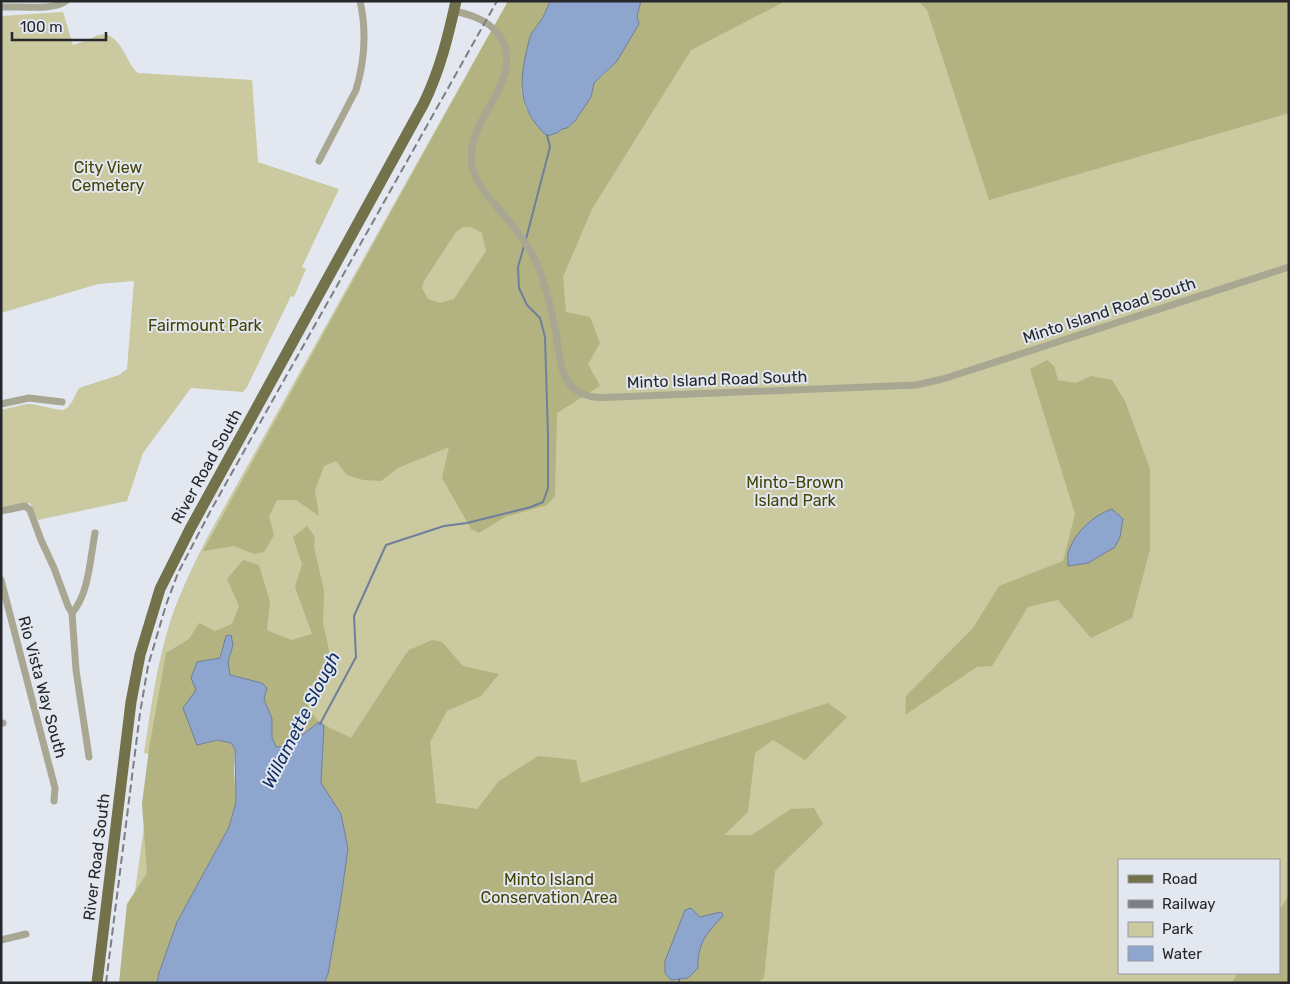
<svg xmlns="http://www.w3.org/2000/svg" width="1290" height="984" font-family="Rubik,sans-serif">
  <style>
    .green { fill: #cac99f; fill-rule: evenodd }
    .forest { fill: #b3b281; fill-rule: evenodd }
    .water { fill: #8ea5ce; stroke: #6e7f9d }
    .lines { fill: none; stroke-linecap: round; stroke-linejoin: round }
    .stream { stroke: #6e7f9d; stroke-width: 2 }
    .minor { stroke: #a7a792; stroke-width: 7 }
    .primary { stroke: #73724b; stroke-width: 11 }
    .rail { stroke: #7b7e84; stroke-width: 2; stroke-dasharray: 8 4; stroke-linecap: butt }
    .labels { text-anchor: middle; stroke-width: 4; stroke-linejoin: round; paint-order: stroke }
    .park-label { font-size: 16px; fill: #454205; stroke: #e2e7f0 }
    .street-label { font-size: 16px; fill: #25272a; stroke: #e2e7f0 }
    .water-label { font-size: 18px; font-style: italic; fill: #112c5e; stroke: #e2e7f0 }
  </style>
  <rect width="100%" height="100%" fill="#e2e7f0"/>
  <g class="green">
    <path d="M513 1H1289V983H324L328 974 320 724 319 722 288 746 218 740 133 906 154 755 144 753C150 714 155 675 166 636 175 602 191 570 207 538L488 36ZM1119 860H1279V973H1119Z"/>
    <path d="M63 12 73 45C78 43 83 42 88 40 92 39 94 36 99 35 120 30 125 62 138 73L252 80 258 162 339 189 302 267 306 269 294 297 291 296 246 389H245L243 392 191 388 143 453 127 501 38 520 30 503 1 508V410C10 408 20 405 28 404 37 404 60 411 63 410 71 408 75 395 79 388L119 375 127 369 134 281 98 284 1 313V16Z"/>
  </g>
  <g class="forest">
    <path d="M508 1H550L527 48 521 90 525 108 538 128 557 133 562 129 569 127 575 121 591 97 594 83 607 72 639 24 637 16 641 1H786L691 50 592 209 563 277 566 312 590 317 600 343 588 364 600 386 557 413 555 496 547 505 505 517 479 533 471 529 442 478 449 447 398 468 381 481 363 480 347 475 336 461 324 466 315 490 319 516 296 500H277L269 516 274 535 264 552 254 554 234 546 203 551ZM463 227H471L482 233 486 251 454 299 440 303 428 299 422 288 424 281 456 232Z"/>
    <path d="M918 1H1289V113L989 200 927 10Z"/>
    <path d="M1047 360 1054 366 1058 380 1076 383 1091 376 1112 380 1125 401 1150 469V549L1132 618 1091 638 1058 600 1028 607 992 666 977 667 905 715 906 696 973 628 999 586 1063 561 1075 514 1030 369Z"/>
    <path d="M307 526 315 537 314 547 324 591 323 623 329 650 325 673 304 692 310 711 319 722 288 746 276 747 272 737V719L264 699 262 683 230 676 228 662 233 645 226 636 220 658 196 689 197 745C209 742 220 738 231 743L235 749 234 770 236 802 229 827 177 922 159 973 157 983H119L127 904 147 873 142 804 149 749 166 653 189 639 199 623 215 631 232 624 239 606 227 579 243 560 259 565 270 602 267 630 291 640 312 634 295 587 302 564 293 537Z"/>
    <path d="M432 640 442 642 463 666 499 674 481 696 447 711 430 742 436 803 477 809 499 781 538 756 576 760 581 783 828 703 847 717 805 760 773 740 755 753 748 812 724 835H752L791 809 814 808 823 824 775 871 764 978 756 983H324L328 974 321 783 324 725 351 738 405 655 409 650Z"/>
    <path d="M1289 895V983H1231L1238 973H1279V911Z"/>
  </g>
  <g class="water">
    <path d="M550 1H641L637 16 639 24 617 61 594 83 591 97 575 121 567 128 562 129 557 133 547 136C514 106 520 76 530 37 532 31 536 28 539 23 544 17 547 8 550 1Z"/>
    <path d="M1112 509 1123 519 1120 537 1115 547 1088 563 1068 566C1068 561 1067 554 1069 550 1076 531 1094 515 1112 509Z"/>
    <path d="M231 635 233 645 228 662 230 675 262 683 267 688 264 699 272 719V737L276 747 288 746 319 722 324 725 321 783 341 814 348 849 340 905 328 974 324 983H157L159 973 177 922 229 827 236 802 235 749 231 743 218 740 197 745 183 708 196 690 191 678 197 662 220 658 226 636Z"/>
    <path d="M691 908 700 917 721 912 723 916C707 932 697 944 698 968L688 978 671 980 665 973V961L685 910Z"/>
  </g>
  <g class="lines">
    <g class="stream">
      <path d="M526 239 550 147 547 135"/>
      <path d="M320 724 356 657 354 616 386 545 444 526 467 523 531 507 543 502 548 488V436L545 337 540 318 527 305 519 288 518 267 524 246"/>
      <path d="M679 983V979"/>
    </g>
    <g class="minor">
      <path d="M1 7C18 6 53 11 66 1"/>
      <path d="M454 11C473 15 494 22 503 42 522 85 464 120 472 165 475 183 486 194 497 207 510 221 531 249 538 266 546 286 551 307 555 328 559 347 558 370 571 386 583 399 600 398 617 397L916 385 943 379 1289 267"/>
      <path d="M319 161 356 90C365 60 367 32 360 1"/>
      <path d="M1 404 29 398 62 402"/>
      <path d="M1 511 25 506 30 510 41 540 54 568 68 606 72 613 76 670 89 757"/>
      <path d="M1 580 55 788 54 801"/>
      <path d="M72 613C89 594 90 559 95 533"/>
      <path d="M1 723H3"/>
      <path d="M1 940 26 934"/>
    </g>
    <path class="primary" d="M97 983 131 702 140 655 160 589 190 529 424 103C440 70 448 37 456 1"/>
    <path class="rail" d="M106 983 140 713 148 666 166 605 178 573 211 510 497 1"/>
  </g>
  <g class="labels">
    <g class="park-label">
      <text x="108" y="173">City View<tspan x="108" dy="18">Cemetery</tspan></text>
      <text x="205" y="331">Fairmount Park</text>
      <text x="795" y="488">Minto-Brown<tspan x="795" dy="18">Island Park</tspan></text>
      <text x="549" y="885">Minto Island<tspan x="549" dy="18">Conservation Area</tspan></text>
    </g>
    <g class="street-label">
      <text transform="translate(1109 310) rotate(-18)" y="6">Minto Island Road South</text>
      <text transform="translate(717 379) rotate(-2)" y="6">Minto Island Road South</text>
      <text transform="translate(206 466) rotate(-61)" y="6">River Road South</text>
      <text transform="translate(43 687) rotate(75)" y="6">Rio Vista Way South</text>
      <text transform="translate(96 857) rotate(-83)" y="6">River Road South</text>
    </g>
    <g class="water-label">
      <text transform="translate(301 720) rotate(-63)" y="6">Willamette Slough</text>
    </g>
  </g>
  <rect width="1290" height="984" fill="none" stroke="#25272a" stroke-width="5"/>
  <rect x="1118" y="859" width="162" height="115" fill="#e2e7f0" stroke="#969aa1"/>
  <rect x="1128" y="875" width="25" height="8" fill="#73724b" stroke="#969aa1"/>
  <text x="1162" y="884" font-size="15" fill="#25272a">Road</text>
  <rect x="1128" y="900" width="25" height="8" fill="#7b7e84" stroke="#969aa1"/>
  <text x="1162" y="909" font-size="15" fill="#25272a">Railway</text>
  <rect x="1128" y="922" width="25" height="15" fill="#cac99f" stroke="#969aa1"/>
  <text x="1162" y="934" font-size="15" fill="#25272a">Park</text>
  <rect x="1128" y="946" width="25" height="15" fill="#8ea5ce" stroke="#969aa1"/>
  <text x="1162" y="959" font-size="15" fill="#25272a">Water</text>
  <path d="M12 32v8h94v-8" fill="none" stroke="#25272a" stroke-width="2.5"/>
  <text x="20" y="32" font-size="15" fill="#25272a" stroke="#e2e7f0" stroke-width="4" paint-order="stroke">100 m</text>
</svg>
